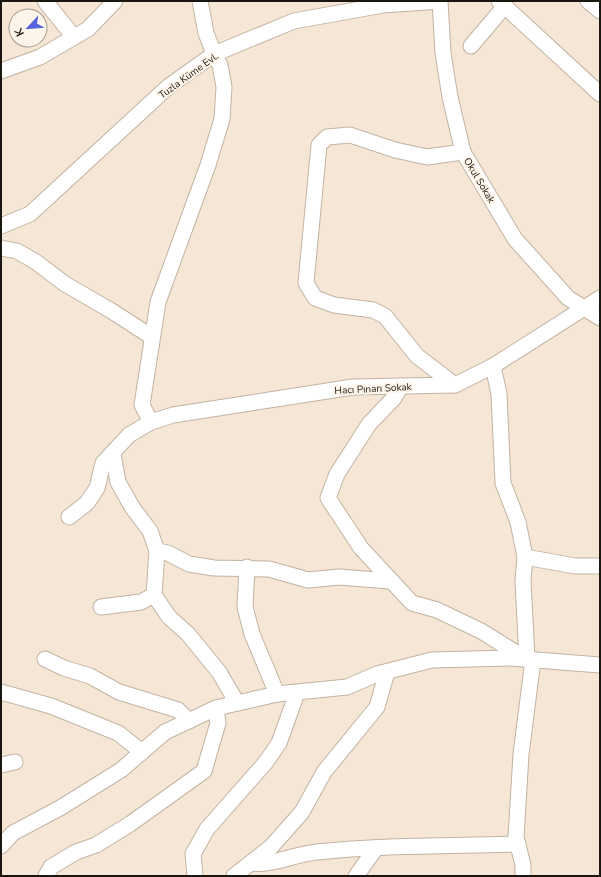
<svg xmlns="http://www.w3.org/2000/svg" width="601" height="877" font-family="'Nunito Sans',sans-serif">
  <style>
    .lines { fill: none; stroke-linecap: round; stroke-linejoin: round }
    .minor-casing { stroke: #c2b3a3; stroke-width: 17 }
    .minor { stroke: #fff; stroke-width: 15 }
    .labels { text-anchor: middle; stroke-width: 4; stroke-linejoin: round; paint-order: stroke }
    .street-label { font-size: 10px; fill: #1b1610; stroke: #fef5ea }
  </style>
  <rect width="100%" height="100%" fill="#f5e6d5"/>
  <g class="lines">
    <defs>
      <g id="minor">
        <path d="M45 1 74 37"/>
        <path d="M440 1 443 53 450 97 463 152 515 239 568 298 600 318"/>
        <path d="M499 1 600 94"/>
        <path d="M588 1 600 11"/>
        <path d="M471 46 504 7"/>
        <path d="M1 71 40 57 88 29 115 1"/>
        <path d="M1 226 30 214 169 86 214 54 294 21 383 5 440 1"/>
        <path d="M1 248 17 251 36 262 65 284 110 310 152 337"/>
        <path d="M493 366 499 394 503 483 518 522 525 557 523 581 527 659"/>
        <path d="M455 385 417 356 385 316 373 310 334 305 315 298 306 283 319 145 327 137 350 135 395 150 427 157 463 152"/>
        <path d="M401 386 394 398 369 424 337 474 328 498 361 548 412 603 437 610 481 631 526 659"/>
        <path d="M151 422 142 405 158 302 208 165 222 119 224 87 220 65 214 54 206 33 200 1"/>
        <path d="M113 454 118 482 132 507 150 531 157 551 154 595 169 617 188 634 219 672 237 703"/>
        <path d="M69 517 87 503 97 488 103 463 129 435 151 422 173 415 353 387 455 385 493 366 600 298"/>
        <path d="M157 551 168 553 189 564 214 568 269 569 308 580 339 577 390 581"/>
        <path d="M525 557 575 566H600"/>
        <path d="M247 567 245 607 252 634 277 694"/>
        <path d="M101 607 141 602 154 595"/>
        <path d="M45 659 64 668 90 676 119 692 178 710 189 721"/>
        <path d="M1 692 51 706 118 733 142 752"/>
        <path d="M1 765 15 762"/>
        <path d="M1 846 13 833 60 808 121 770 165 732 216 708 277 694 347 687 377 674 432 660 511 658 600 665"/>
        <path d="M251 863C273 866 294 854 317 852 383 845 451 846 518 844"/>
        <path d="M46 876 51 867 76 852 96 845 130 824 204 771 218 723 216 708"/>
        <path d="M195 876 193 854 207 829 266 762 279 743 297 693"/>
        <path d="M234 876 271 847 302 812 324 772 377 707 387 672"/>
        <path d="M356 876 376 848"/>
        <path d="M523 876V865L516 837 521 754 533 660"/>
      </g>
    </defs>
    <use href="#minor" class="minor-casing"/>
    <use href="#minor" class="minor"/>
  </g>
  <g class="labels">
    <g class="street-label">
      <text transform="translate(188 75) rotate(-36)" y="4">Tuzla Küme Evl.</text>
      <text transform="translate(480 180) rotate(59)" y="4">Okul Sokak</text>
      <text transform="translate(373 388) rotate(-3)" y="4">Hacı Pınarı Sokak</text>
    </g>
  </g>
  <rect width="601" height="877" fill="none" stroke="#1b1610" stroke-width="4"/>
  <g transform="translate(28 28) rotate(244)"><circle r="19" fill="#fef5ea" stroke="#a39c93"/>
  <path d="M0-3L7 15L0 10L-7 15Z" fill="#5763da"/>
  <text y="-6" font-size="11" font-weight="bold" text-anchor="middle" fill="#1b1610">K</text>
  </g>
</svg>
